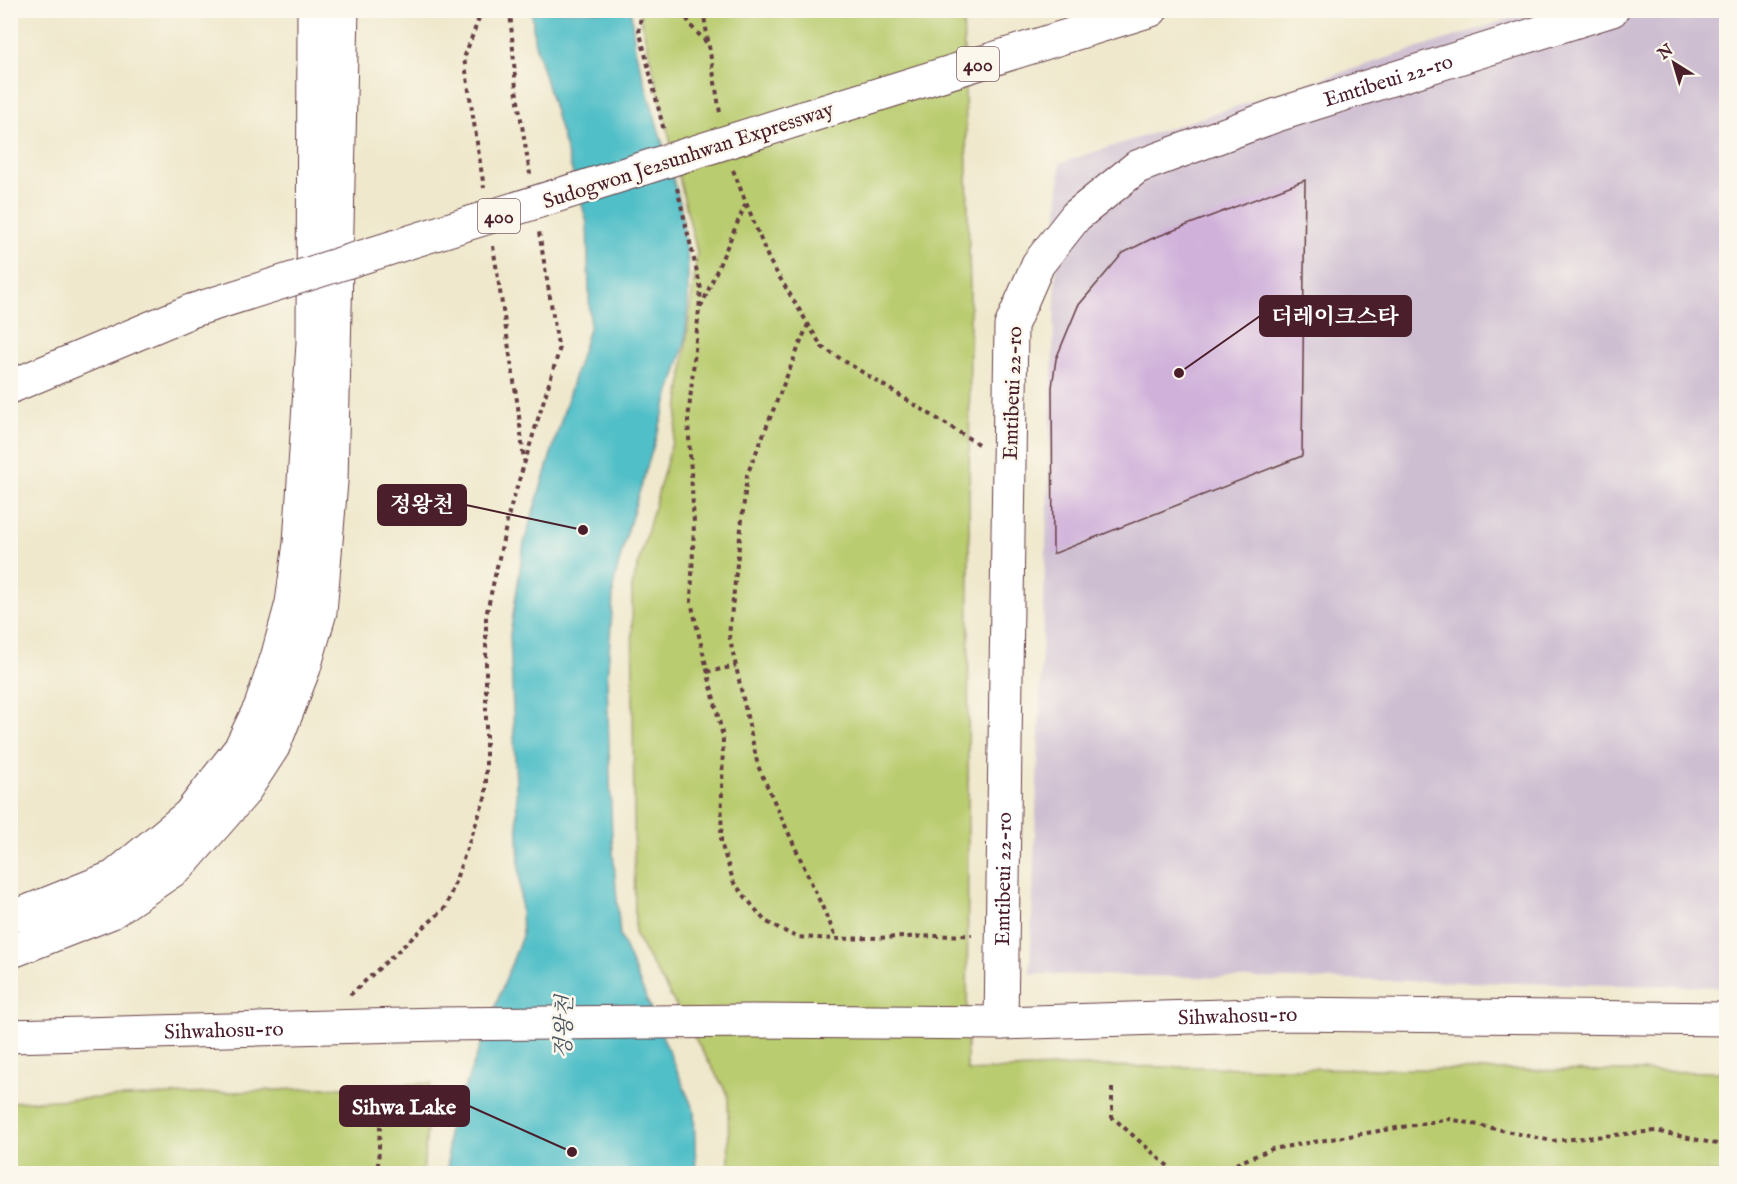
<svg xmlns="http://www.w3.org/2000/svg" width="1737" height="1184" font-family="'IM FELL English','Noto Serif KR',serif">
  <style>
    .industrial { fill: #cebed1 }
    .green { fill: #bacc6f; stroke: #82764d; stroke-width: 1.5 }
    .water { fill: #51bfc8; stroke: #4e6f7a; stroke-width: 1.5 }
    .building { fill: #d0b1da }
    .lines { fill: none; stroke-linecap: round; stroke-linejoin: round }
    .minor-casing { stroke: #633d43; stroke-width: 35 }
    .major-casing { stroke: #633d43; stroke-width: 35 }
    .highway-casing { stroke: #633d43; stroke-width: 35 }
    .path { stroke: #633d43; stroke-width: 4; stroke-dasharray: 4.5 4.5; stroke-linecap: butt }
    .minor { stroke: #fff; stroke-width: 33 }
    .major { stroke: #fff; stroke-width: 33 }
    .highway { stroke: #fff; stroke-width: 33 }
    .highway-bridge-casing { stroke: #633d43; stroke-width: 35; stroke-linecap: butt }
    .highway-bridge { stroke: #fff; stroke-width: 33 }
    .labels { text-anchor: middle; stroke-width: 5; stroke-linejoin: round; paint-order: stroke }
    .shield { fill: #fbf7ec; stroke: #7f6065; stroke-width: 1.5 }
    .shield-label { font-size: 20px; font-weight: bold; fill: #4a1f2b }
    .street-label { font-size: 21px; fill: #4a1f2b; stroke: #fbf7ec }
    .water-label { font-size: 22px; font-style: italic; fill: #4c5762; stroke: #fbf7ec }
    .leader { fill: none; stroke: #4a1f2b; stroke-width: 2 }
    .callout-dot { fill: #4a1f2b; stroke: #fbf7ec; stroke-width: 2 }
    .callout { fill: #4a1f2b; stroke: #4a1f2b; stroke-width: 2 }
    .callout-label { font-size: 22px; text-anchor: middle; font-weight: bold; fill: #fff }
  </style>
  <rect width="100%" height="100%" fill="#fbf7ec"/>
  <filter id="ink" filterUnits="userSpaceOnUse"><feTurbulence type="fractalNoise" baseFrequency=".0167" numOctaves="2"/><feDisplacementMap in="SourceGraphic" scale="12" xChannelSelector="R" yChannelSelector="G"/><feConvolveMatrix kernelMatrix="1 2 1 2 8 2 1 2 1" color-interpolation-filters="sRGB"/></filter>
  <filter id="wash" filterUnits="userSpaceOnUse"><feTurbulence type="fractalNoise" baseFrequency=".008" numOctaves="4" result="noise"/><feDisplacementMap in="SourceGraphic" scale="24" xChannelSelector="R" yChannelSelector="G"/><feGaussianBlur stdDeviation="1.35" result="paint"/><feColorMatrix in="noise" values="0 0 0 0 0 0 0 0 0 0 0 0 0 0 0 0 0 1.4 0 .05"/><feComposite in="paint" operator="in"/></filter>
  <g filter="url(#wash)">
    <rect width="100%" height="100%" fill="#efe8cc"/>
    <path class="industrial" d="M1534 11H1726V987L1030 974 1060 163Z"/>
    <g class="green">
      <path d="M639 11H963L970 291 967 1071 1077 1066 1726 1072V1173H729L728 1095 635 935 632 587 676 428 697 252Z"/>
      <path d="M431 1083 423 1173H11V1102Z"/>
    </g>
    <path class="water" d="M532 11H631L635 49 680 203 688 263V306L685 343 628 529 614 582 607 682 612 839 620 936 694 1111 696 1173 448 1174V1131L522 936 510 635 524 543 590 325 587 222 534 40Z"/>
    <g id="blocks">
      <path class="building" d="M1305 180 1302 456 1053 554 1052 387 1056 359 1078 306 1123 253 1151 239Z"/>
    </g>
  </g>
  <g filter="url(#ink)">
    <use href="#blocks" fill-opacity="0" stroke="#633d43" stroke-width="1.5"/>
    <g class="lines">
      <defs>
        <g id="minor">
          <path id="s1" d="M1001 1023 1011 326 1038 264 1076 216 1137 167 1277 115 1612 10"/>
        </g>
        <g id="major">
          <path id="s2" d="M10 1036 438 1024 751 1021 1001 1023 1287 1014 1726 1019"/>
        </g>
        <g id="highway">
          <path d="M806 117 1151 10"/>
          <path d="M10 387 191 311"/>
          <path d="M10 916 24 913 114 877 189 815 240 749 261 706 277 658 292 603 300 543 313 343 314 10"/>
          <path d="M10 952 110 913 179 866 243 793 273 747 304 668 320 612 331 482 342 10"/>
        </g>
      </defs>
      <use href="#minor" class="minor-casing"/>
      <use href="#major" class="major-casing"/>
      <use href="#highway" class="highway-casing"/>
      <g class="path">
        <path d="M482 10 464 58 484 188"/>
        <path d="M510 10 516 89 530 174"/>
        <path d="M642 10 639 29 664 131"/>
        <path d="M683 10 690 25 707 43"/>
        <path d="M703 10 720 113"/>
        <path d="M733 170 769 260 822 347 978 444"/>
        <path d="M677 188 701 289 688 421 694 523 691 602 723 737 721 843 734 883 765 921 796 937 837 939 972 935"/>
        <path d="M493 246 518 407 524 461"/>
        <path d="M701 307 746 203"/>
        <path d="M808 324 747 475 729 635 758 766 837 939"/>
        <path d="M707 672 736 666"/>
        <path d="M350 995 446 907 486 795V616L509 513 559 351 539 232"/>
        <path d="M1112 1088V1117L1177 1174"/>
        <path d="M373 1174 378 1165 381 1108"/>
        <path d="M1211 1174 1272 1149 1450 1119 1552 1141 1656 1131 1726 1146"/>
      </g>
      <use href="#minor" class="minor"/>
      <use href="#major" class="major"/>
      <use href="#highway" class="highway"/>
      <defs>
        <path id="highway-bridge" d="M191 311 806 117"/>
      </defs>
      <use href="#highway-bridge" class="highway-bridge-casing"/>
      <use href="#highway-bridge" class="highway-bridge"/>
    </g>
  </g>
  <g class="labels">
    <g class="shield">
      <rect x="957" y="47" width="42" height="34" rx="4.5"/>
      <rect x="478" y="199" width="42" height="34" rx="4.5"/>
    </g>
    <g class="shield-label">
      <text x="978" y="71">400</text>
      <text x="499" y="223">400</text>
    </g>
    <g class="street-label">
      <text dy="7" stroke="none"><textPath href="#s1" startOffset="1170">Emtibeui 22-ro</textPath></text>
      <text transform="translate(688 155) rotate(-18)" y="7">Sudogwon Je2sunhwan Expressway</text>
      <text transform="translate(1012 393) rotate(-88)" y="7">Emtibeui 22-ro</text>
      <text dy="7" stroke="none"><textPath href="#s1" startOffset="144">Emtibeui 22-ro</textPath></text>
      <text dy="7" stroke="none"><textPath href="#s2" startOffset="1228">Sihwahosu-ro</textPath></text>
      <text dy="7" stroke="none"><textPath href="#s2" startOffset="214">Sihwahosu-ro</textPath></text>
    </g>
    <g class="water-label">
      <text transform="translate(563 1027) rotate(-88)" y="8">정왕천</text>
    </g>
  </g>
  <path class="leader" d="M1179 373L1260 316M583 530L466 505M572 1152L469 1106"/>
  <g class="callout-dot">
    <circle cx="1179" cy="373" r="6"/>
    <circle cx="583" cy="530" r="6"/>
    <circle cx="572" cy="1152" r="6"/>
  </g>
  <g class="callout">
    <rect x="1260" y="296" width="151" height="40" rx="6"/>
    <rect x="378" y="485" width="88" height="40" rx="6"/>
    <rect x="340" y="1086" width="129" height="40" rx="6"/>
  </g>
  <g class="callout-label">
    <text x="1335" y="324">더레이크스타</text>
    <text x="422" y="512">정왕천</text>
    <text x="404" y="1114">Sihwa Lake</text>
  </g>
  <rect width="1737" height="1184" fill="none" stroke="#fbf7ec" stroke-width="36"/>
  <g transform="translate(1674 63) rotate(323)" stroke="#fbf7ec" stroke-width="4.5" paint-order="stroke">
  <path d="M0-4.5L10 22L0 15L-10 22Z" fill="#4a1f2b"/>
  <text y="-9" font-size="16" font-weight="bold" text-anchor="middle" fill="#4a1f2b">N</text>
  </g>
</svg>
